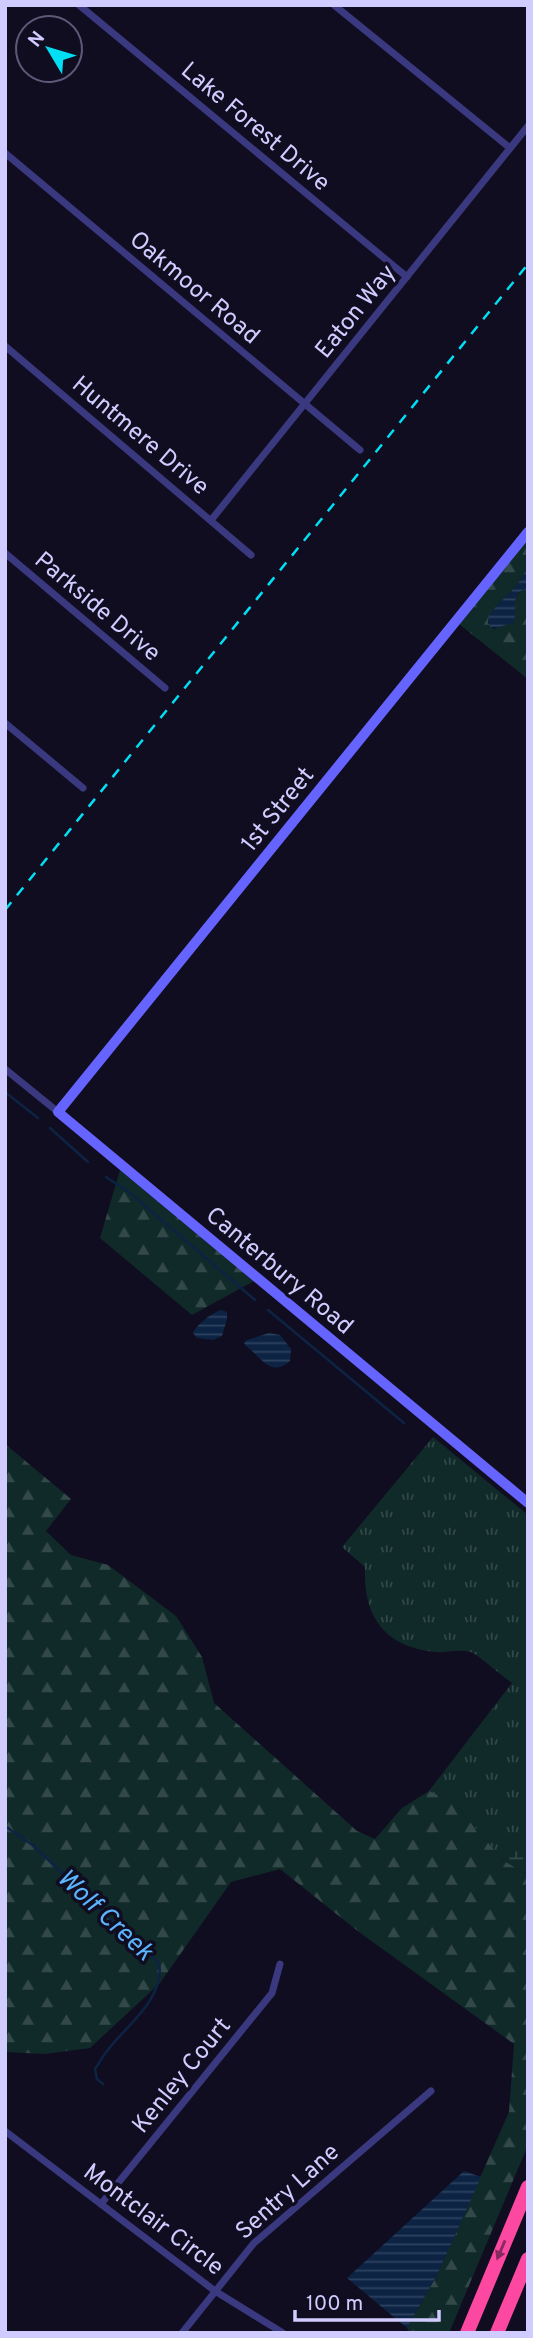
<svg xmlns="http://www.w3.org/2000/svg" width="533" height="2338" font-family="Overpass,sans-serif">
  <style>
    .grass { fill: url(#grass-tufts) }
    .forest { fill: url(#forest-firs) }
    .wetland { fill: url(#wetland-marsh) }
    .water { fill: url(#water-rules) }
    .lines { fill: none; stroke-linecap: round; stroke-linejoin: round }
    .stream { stroke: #0c2344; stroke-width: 2.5 }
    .street { stroke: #3a387f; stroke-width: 7 }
    .secondary { stroke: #6664fe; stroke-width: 10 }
    .highway { stroke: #fd48a1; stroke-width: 14 }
    .rail { stroke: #02dff5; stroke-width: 2.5; stroke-dasharray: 10 9; stroke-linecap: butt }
    .oneway { fill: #862a60 }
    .labels { text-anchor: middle; stroke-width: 7; stroke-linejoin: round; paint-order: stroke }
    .street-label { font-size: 24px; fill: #d1ccff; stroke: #100d20 }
    .water-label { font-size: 26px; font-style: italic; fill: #5bb4fe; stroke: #100d20 }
  </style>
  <defs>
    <pattern id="grass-tufts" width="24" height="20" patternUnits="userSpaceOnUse" patternTransform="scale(1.75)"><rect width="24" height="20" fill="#102a29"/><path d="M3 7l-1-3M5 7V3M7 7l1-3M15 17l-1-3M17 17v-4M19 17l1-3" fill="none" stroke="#324849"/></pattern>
    <pattern id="forest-firs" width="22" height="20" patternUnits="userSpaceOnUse" patternTransform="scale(1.75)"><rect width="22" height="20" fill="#102a29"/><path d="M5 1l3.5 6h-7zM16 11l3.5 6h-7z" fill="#324849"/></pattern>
    <pattern id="wetland-marsh" width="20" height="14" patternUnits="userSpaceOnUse" patternTransform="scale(1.75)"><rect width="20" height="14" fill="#102a29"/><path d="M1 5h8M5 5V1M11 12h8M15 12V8" fill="none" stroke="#324849"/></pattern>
    <pattern id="water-rules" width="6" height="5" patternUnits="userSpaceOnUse" patternTransform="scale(1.75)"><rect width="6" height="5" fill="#0c2344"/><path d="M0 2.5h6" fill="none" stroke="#2e4260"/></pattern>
  </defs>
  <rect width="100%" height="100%" fill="#100d20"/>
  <path class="grass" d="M433 1437 528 1515V1840L503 1860 452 1801 429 1791 512 1683C499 1674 486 1661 473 1653 463 1648 446 1653 435 1652 384 1647 363 1616 365 1567L342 1547Z"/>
  <g class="forest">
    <path d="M528 538V567C522 573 521 580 516 587 505 600 492 605 488 623L494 629 514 622C513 606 511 593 528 588V679L459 624Z"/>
    <path d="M120 1170 254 1281 192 1315 100 1238Z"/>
    <path d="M5 1444 71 1499 46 1531 71 1555 108 1565 176 1616 202 1657 214 1703 357 1831 375 1839 402 1808 429 1791 452 1801 503 1860 528 1875V2145L449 2333H410L407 2328 438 2273 509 2112 514 2044 359 1932 280 1869 231 1882 160 1983 90 2048 44 2054 5 2052Z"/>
  </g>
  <path class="wetland" d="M528 1840V1875L503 1860Z"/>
  <g class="water">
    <path d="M528 567V588C508 594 518 607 514 622L497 628 490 627 488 619C494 605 506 599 515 587 521 581 522 574 528 567Z"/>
    <path d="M221 1310 227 1312V1319L222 1336 213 1340 197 1338 193 1333C196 1325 213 1312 221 1310Z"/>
    <path d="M269 1333 280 1335 291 1349 290 1361C276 1373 268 1367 256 1355 252 1350 247 1348 244 1343L247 1340Z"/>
    <path d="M464 2171 481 2177 438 2273 407 2328 347 2278Z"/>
  </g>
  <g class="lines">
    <g class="stream">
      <path d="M5 1092 38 1118"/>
      <path d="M50 1128 88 1162"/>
      <path d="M106 1177 130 1193 255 1300"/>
      <path d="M268 1310 404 1423"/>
      <path d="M5 1826 34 1846 92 1902 159 1963C165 1996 131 2022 111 2046 105 2053 100 2061 95 2069L97 2079 103 2084"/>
    </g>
    <g class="street">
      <path d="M79 5 407 277"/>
      <path d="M334 5 510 148"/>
      <path d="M5 153 360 450"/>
      <path d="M5 346 251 555"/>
      <path d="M212 519 528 126"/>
      <path d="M5 553 165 688"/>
      <path d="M5 723 83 788"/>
      <path d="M5 1069 58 1112"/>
      <path d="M5 2131 215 2291 283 2333"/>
      <path d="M101 2204 272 1993 280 1964"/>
      <path d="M182 2333 254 2243 431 2091"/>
    </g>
    <path class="secondary" d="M528 532 58 1112 528 1503"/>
    <g class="highway">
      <path d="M467 2333 528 2187"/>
      <path d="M497 2333 528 2259"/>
    </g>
    <path class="rail" d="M5 910 528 264"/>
  </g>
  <defs><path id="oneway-solid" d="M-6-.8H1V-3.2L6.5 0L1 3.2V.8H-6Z" transform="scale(1.75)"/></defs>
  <use class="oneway" href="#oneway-solid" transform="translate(501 2250) rotate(113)"/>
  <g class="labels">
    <g class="street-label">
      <text transform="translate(256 126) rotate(40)" y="8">Lake Forest Drive</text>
      <text transform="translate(195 287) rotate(40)" y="8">Oakmoor Road</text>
      <text transform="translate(355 311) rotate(-51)" y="8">Eaton Way</text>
      <text transform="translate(141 435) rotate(40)" y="8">Huntmere Drive</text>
      <text transform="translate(98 606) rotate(40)" y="8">Parkside Drive</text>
      <text transform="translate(277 809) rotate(-51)" y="8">1st Street</text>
      <text transform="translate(280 1270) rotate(40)" y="8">Canterbury Road</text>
      <text transform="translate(181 2075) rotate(-51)" y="8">Kenley Court</text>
      <text transform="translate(287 2191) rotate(-42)" y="8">Sentry Lane</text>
      <text transform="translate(154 2219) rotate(37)" y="8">Montclair Circle</text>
    </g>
    <g class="water-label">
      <text transform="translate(106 1914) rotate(43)" y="9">Wolf Creek</text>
    </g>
  </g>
  <rect width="533" height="2338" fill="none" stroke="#d1ccff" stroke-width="14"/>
  <g transform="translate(49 49) rotate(308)"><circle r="33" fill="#100d20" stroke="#5d5979" stroke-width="2"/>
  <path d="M0-5L12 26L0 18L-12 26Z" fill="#02dff5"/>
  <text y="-10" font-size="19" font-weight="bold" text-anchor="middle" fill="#d1ccff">N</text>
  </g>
  <path d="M295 2310v10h144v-10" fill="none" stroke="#d1ccff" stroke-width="3.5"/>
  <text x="306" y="2310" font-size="21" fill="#d1ccff" stroke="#100d20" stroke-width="5" paint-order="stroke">100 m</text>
</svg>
